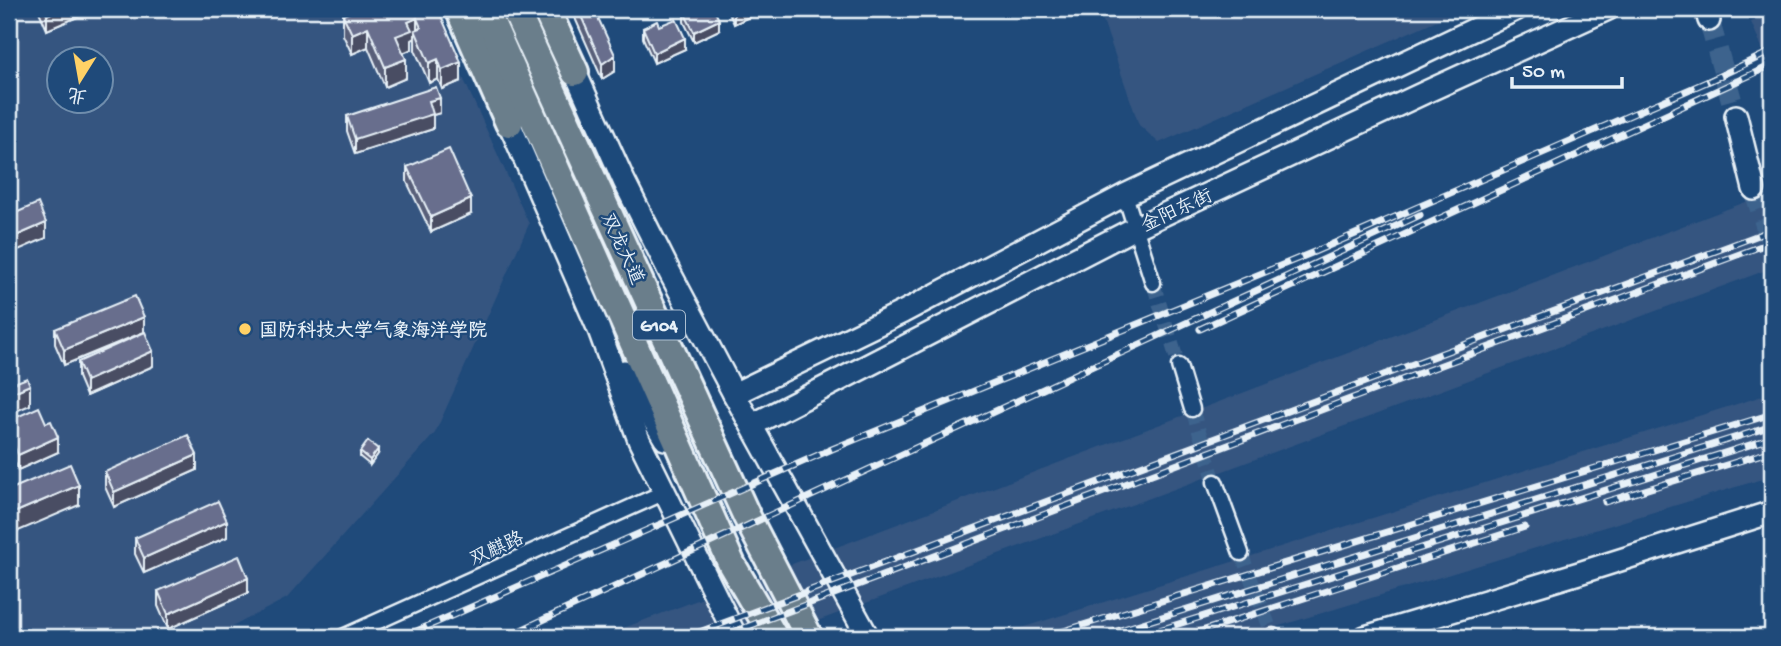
<svg xmlns="http://www.w3.org/2000/svg" width="1781" height="646" font-family="'Gochi Hand','LXGW WenKai TC',sans-serif">
  <style>
    .built { fill: #355580; fill-rule: evenodd }
    .lines { fill: none; stroke-linecap: round; stroke-linejoin: round }
    .street-tunnel { stroke: #3d638d; stroke-width: 14; stroke-dasharray: 14 7; stroke-linecap: butt }
    .secondary-tunnel { stroke: #3d638d; stroke-width: 21; stroke-dasharray: 21 10; stroke-linecap: butt }
    .street-casing { stroke: #e8f1f8; stroke-width: 19 }
    .secondary-casing { stroke: #e8f1f8; stroke-width: 26 }
    .highway-casing { stroke: #e8f1f8; stroke-width: 32 }
    .street { stroke: #1f4a7a; stroke-width: 14 }
    .secondary { stroke: #1f4a7a; stroke-width: 21 }
    .highway { stroke: #6b7e8b; stroke-width: 26 }
    .rail-casing { stroke: #e8f1f8; stroke-width: 7 }
    .rail { stroke: #1f4a7a; stroke-width: 4.5; stroke-dasharray: 13; stroke-linecap: butt }
    .wall { fill: #595f79; stroke: #e8f1f8; stroke-width: 2 }
    .shaded-wall { fill: #484d63; stroke: #e8f1f8; stroke-width: 2 }
    .building { fill: #676e8d; stroke: #e8f1f8; stroke-width: 2 }
    .poi-dot { fill: #ffd166; stroke: #1f4a7a; stroke-width: 2.5 }
    .labels { text-anchor: middle; stroke-width: 5; stroke-linejoin: round; paint-order: stroke }
    .shield { fill: #1f4a7a; stroke: #acbfd2; stroke-width: 2 }
    .shield-label { font-size: 18px; font-weight: bold; fill: #e8f1f8 }
    .street-label { font-size: 19px; fill: #e8f1f8; stroke: #1f4a7a }
    .poi-label { font-size: 19px; font-weight: bold; fill: #e8f1f8; stroke: #1f4a7a; text-anchor: start }
  </style>
  <rect width="100%" height="100%" fill="#1f4a7a"/>
  <filter id="ink" filterUnits="userSpaceOnUse"><feTurbulence type="fractalNoise" baseFrequency=".0143" numOctaves="2"/><feDisplacementMap in="SourceGraphic" scale="14" xChannelSelector="R" yChannelSelector="G"/><feConvolveMatrix kernelMatrix="1 2 1 2 8 2 1 2 1" color-interpolation-filters="sRGB"/></filter>
  <g filter="url(#ink)">
    <g class="built">
      <path d="M9 9H432L529 224 435 433 287 598 213 637H9ZM60 60H102V102H60Z"/>
      <path d="M1099 9H1462L1159 143 1139 125Z"/>
      <path d="M1772 12V71L1751 22Z"/>
      <path d="M1772 192V268L774 637H600Z"/>
      <path d="M1772 393V476L1243 637H992Z"/>
    </g>
    <g class="lines">
      <g class="street-tunnel">
        <path d="M1153 283 1179 366"/>
        <path d="M1192 409 1215 482"/>
        <path d="M1241 553 1273 636"/>
      </g>
      <g class="secondary-tunnel">
        <path d="M1709 20 1736 116"/>
        <path d="M1754 189 1772 245"/>
      </g>
      <defs>
        <g id="street">
          <path d="M1125 195 1153 283"/>
          <path d="M1179 366 1192 409"/>
          <path d="M1215 482 1241 553"/>
          <path d="M1273 636V637"/>
          <path d="M343 637 665 492"/>
        </g>
        <g id="secondary">
          <path d="M1706 9 1709 20"/>
          <path d="M575 72 624 181 670 273 734 394 868 637"/>
          <path d="M1736 116 1754 189"/>
          <path d="M509 123 599 330 639 440 736 637"/>
          <path d="M624 371 665 439"/>
          <path d="M734 394 903 312 1125 195 1517 9"/>
          <path d="M752 425 1135 228 1428 91 1608 9"/>
          <path d="M1365 637 1579 573 1772 512"/>
        </g>
        <g id="highway">
          <path d="M459 9 509 123"/>
          <path d="M485 9 732 565 774 637"/>
          <path d="M515 9 747 517 809 637"/>
          <path d="M546 9 575 72"/>
        </g>
      </defs>
      <use href="#street" class="street-casing"/>
      <use href="#secondary" class="secondary-casing"/>
      <use href="#highway" class="highway-casing"/>
      <use href="#street" class="street"/>
      <use href="#secondary" class="secondary"/>
      <use href="#highway" class="highway"/>
      <defs>
        <g id="rail">
          <path d="M1709 81 1772 51"/>
          <path d="M1200 329 1772 65"/>
          <path d="M1605 502 1772 451"/>
          <path d="M403 637 832 449 1314 252 1718 77"/>
          <path d="M506 637 1420 215"/>
          <path d="M686 637 1330 395 1772 230"/>
          <path d="M720 637 1342 402 1772 242"/>
          <path d="M1044 637 1772 414"/>
          <path d="M1098 637 1772 426"/>
          <path d="M1137 637 1772 438"/>
          <path d="M1183 637 1525 527"/>
        </g>
      </defs>
      <use href="#rail" class="rail-casing"/>
      <use href="#rail" class="rail"/>
    </g>
    <g class="wall">
      <path d="M38 9H96L47 30Z"/>
      <path d="M438 9 461 81 442 89 438 79 429 83 415 50V38L412 40V49L403 53 406 78 385 87 368 47 352 54 343 35V15Z"/>
      <path d="M571 9H594L615 71 602 79Z"/>
      <path d="M727 9H764V10L734 24Z"/>
      <path d="M684 12 719 30 694 42 684 22Z"/>
      <path d="M659 26 685 49 654 63 643 38V28Z"/>
      <path d="M440 113 433 115V129L355 154 347 131V116Z"/>
      <path d="M407 167 471 214 431 232 407 182Z"/>
      <path d="M55 329 144 332 64 365 55 344Z"/>
      <path d="M78 362 153 366 86 396 78 377Z"/>
      <path d="M10 420 58 452 18 470 11 453Z"/>
      <path d="M360 452 378 454 370 465 360 457Z"/>
      <path d="M197 470 114 507 105 487V472Z"/>
      <path d="M227 537 144 573 135 554V538Z"/>
      <path d="M158 591 248 593 168 629 158 606Z"/>
    </g>
    <g class="shaded-wall">
      <path d="M61 9H96L47 30V15Z"/>
      <path d="M745 9H764V10L734 24V14Z"/>
      <path d="M417 18V34L415 30V38L412 40V49L396 56V36L408 22Z"/>
      <path d="M719 20V30L694 42V32Z"/>
      <path d="M368 27V47L352 54V34Z"/>
      <path d="M685 38V49L654 63V53Z"/>
      <path d="M615 55V71L602 79V64Z"/>
      <path d="M406 59V78L385 87V67Z"/>
      <path d="M438 59V79L429 83V63Z"/>
      <path d="M461 62V81L442 89V70Z"/>
      <path d="M440 98V113L433 115V129L355 154V139L429 101Z"/>
      <path d="M471 199V214L431 232V217Z"/>
      <path d="M46 223V238L9 254V239Z"/>
      <path d="M144 317V332L64 365V350Z"/>
      <path d="M153 351V366L86 396V381Z"/>
      <path d="M30 385V405L9 414V394Z"/>
      <path d="M58 437V452L18 470V455Z"/>
      <path d="M378 449V454L370 465V460Z"/>
      <path d="M197 455V470L114 507V492Z"/>
      <path d="M79 485V505L9 535V515Z"/>
      <path d="M227 521V537L144 573V558Z"/>
      <path d="M248 578V593L168 629V614Z"/>
    </g>
    <g class="building">
      <path d="M44 9H61L47 15Z"/>
      <path d="M358 9H438L461 62 442 70 438 59 429 63 415 30 421 28 417 18 408 22 412 30 396 36 406 59 385 67 368 27 352 34 343 15Z"/>
      <path d="M578 9H594L615 55 602 64Z"/>
      <path d="M690 9H714L719 20 694 32 684 12Z"/>
      <path d="M732 9H745L734 14Z"/>
      <path d="M676 19 685 38 654 53 643 28 657 21 659 26Z"/>
      <path d="M436 87 440 98 429 101 433 114 355 139 347 116Z"/>
      <path d="M449 149 471 199 431 217 407 167Z"/>
      <path d="M38 203 46 223 9 239V216Z"/>
      <path d="M135 296 144 317 64 350 55 329Z"/>
      <path d="M145 332 153 351 86 381 78 362Z"/>
      <path d="M27 378 30 385 9 394V385Z"/>
      <path d="M39 407 46 423 51 421 58 437 18 455 11 438 16 436 10 420Z"/>
      <path d="M188 435 197 455 114 492 105 472Z"/>
      <path d="M368 441 378 449 370 460 360 452Z"/>
      <path d="M70 464 79 485 9 515V490Z"/>
      <path d="M218 501 227 521 144 558 135 538Z"/>
      <path d="M239 556 248 578 168 614 158 591Z"/>
    </g>
  </g>
  <circle class="poi-dot" cx="245" cy="329" r="7"/>
  <g class="labels">
    <rect class="shield" x="633" y="310.5" width="52" height="29" rx="5"/>
    <g class="shield-label">
      <text x="659" y="331">G104</text>
    </g>
    <g class="street-label">
      <text transform="translate(1176 209) rotate(-25)" y="7">金阳东街</text>
      <text transform="translate(624 248) rotate(65)" y="7">双龙大道</text>
      <text transform="translate(496 547) rotate(-24)" y="7">双麒路</text>
    </g>
    <g class="poi-label">
      <text x="259" y="336">国防科技大学气象海洋学院</text>
    </g>
  </g>
  <rect width="1781" height="646" fill="none" stroke="#1f4a7a" stroke-width="35"/>
  <rect x="18" y="18" width="1746" height="611" fill="none" stroke="#e8f1f8" stroke-width="2.5" filter="url(#ink)"/>
  <g transform="translate(80 80) rotate(191)"><circle r="33" fill="#1f4a7a" stroke="#6f8dac" stroke-width="2"/>
  <path d="M0-5L12 26L0 18L-12 26Z" fill="#ffd166"/>
  <text y="-10" font-size="19" font-weight="bold" text-anchor="middle" fill="#e8f1f8">北</text>
  </g>
  <path d="M1512 77v10h110v-10" fill="none" stroke="#e8f1f8" stroke-width="3.5"/>
  <text x="1522" y="77" font-size="21" fill="#e8f1f8" stroke="#1f4a7a" stroke-width="5" paint-order="stroke">50 m</text>
</svg>
